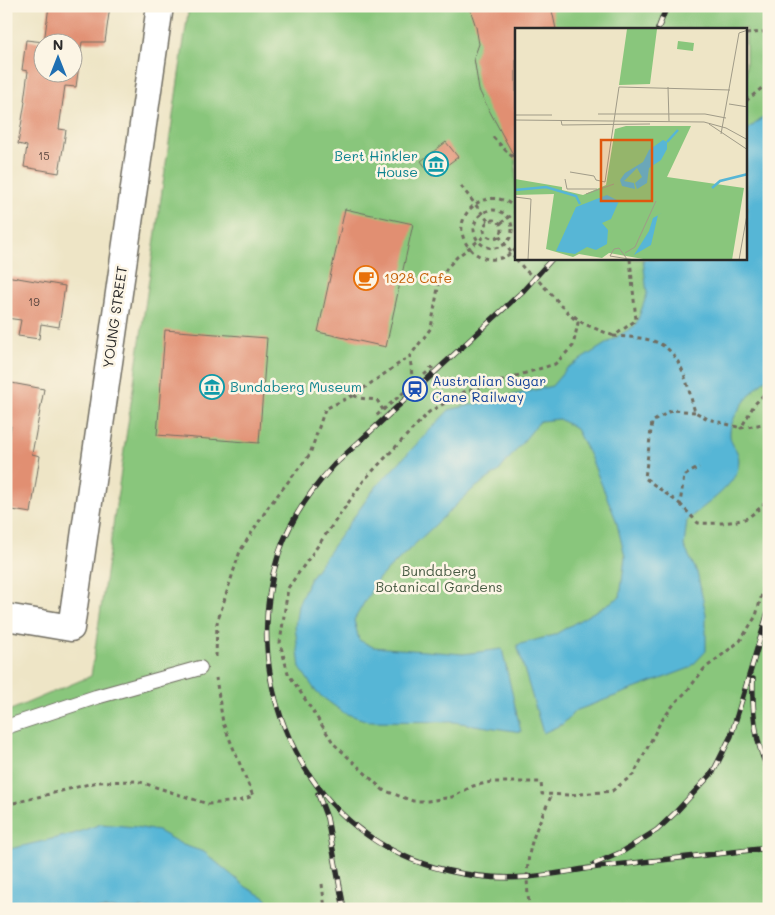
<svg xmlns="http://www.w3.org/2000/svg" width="775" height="915" font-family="Mali,sans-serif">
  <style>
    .green { fill: #89c67c; stroke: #5a7854; fill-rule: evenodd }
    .water { fill: #57b6d6; stroke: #417080 }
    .building { fill: #e18f72; fill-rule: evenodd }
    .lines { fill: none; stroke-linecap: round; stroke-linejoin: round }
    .lane-casing { stroke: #6f6c61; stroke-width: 16 }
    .street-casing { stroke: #6f6c61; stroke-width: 29 }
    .path { stroke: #6f6c61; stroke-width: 3; stroke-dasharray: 4 4; stroke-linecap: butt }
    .lane { stroke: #fff; stroke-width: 14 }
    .street { stroke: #fff; stroke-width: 26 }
    .rail-casing { stroke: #2b2b2b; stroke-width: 5.5 }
    .rail { stroke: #fcf5e5; stroke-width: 4; stroke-dasharray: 11; stroke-linecap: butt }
    .labels { text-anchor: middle; stroke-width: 5; stroke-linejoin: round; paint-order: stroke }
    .number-label { font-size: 11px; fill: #58443d }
    .culture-label { font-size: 14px; fill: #0d838f; stroke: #fcf5e5; text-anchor: end }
    .food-label { font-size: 14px; fill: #c56008; stroke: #fcf5e5; text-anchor: start }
    .street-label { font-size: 14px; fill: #2b2b2b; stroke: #fcf5e5 }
    .transit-label { font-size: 14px; fill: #164399; stroke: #fcf5e5; text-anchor: start }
    .park-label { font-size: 14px; fill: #475a43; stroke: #fcf5e5 }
    .inset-river { fill: none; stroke: #57b6d6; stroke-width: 2.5 }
    .inset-road { fill: none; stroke: #a09b88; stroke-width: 1 }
    .view { fill: #df570e; fill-opacity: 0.15; stroke: #df570e; stroke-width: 2.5 }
    .inset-edge { fill: none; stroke: #2b2b2b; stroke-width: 2.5 }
  </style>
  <rect width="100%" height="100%" fill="#fcf5e5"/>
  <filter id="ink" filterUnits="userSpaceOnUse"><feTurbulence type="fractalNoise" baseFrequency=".02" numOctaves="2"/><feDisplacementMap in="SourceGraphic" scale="10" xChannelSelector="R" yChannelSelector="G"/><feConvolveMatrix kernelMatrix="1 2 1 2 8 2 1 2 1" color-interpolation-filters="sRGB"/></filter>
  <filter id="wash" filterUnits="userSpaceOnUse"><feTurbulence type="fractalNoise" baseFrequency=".0096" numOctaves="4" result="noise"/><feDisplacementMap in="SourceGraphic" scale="20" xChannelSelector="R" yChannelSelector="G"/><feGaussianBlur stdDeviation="1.12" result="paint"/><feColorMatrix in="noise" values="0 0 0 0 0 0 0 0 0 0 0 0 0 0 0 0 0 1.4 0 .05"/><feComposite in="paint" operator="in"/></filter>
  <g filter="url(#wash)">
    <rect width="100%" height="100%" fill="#eee5c6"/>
    <path class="green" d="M189 6H769V909H6V712L91 676ZM516 29H746V259H516Z"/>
    <g class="water">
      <path d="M769 113V376C755 388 728 416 730 436 731 448 742 450 738 468 734 487 701 508 687 520L684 546 697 572 706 614V651L690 668 575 711 563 724 543 733 517 645 554 635 620 597 625 557 616 520 590 456 576 429 559 419 540 421 499 471 472 490 378 579 354 620 359 640 373 647 463 654 502 649 521 732 454 722 368 721 344 713 317 693 300 668 295 626 298 605 310 578 374 489 449 410 552 386 567 368 636 325 647 294 643 259H746V131Z"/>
      <path d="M101 824 136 827 158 831 183 845 204 852 246 887 266 898 274 909H6V850L73 834Z"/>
    </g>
    <g id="blocks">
      <g class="building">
        <path d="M49 6H110L105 42H82L76 87 65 86 59 129 66 130 59 173 24 167 27 146 18 144 25 102 24 101 28 71 22 70 26 40 44 42ZM42 42H72V72H42Z"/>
        <path d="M469 6H551L556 29H516V160L489 110 479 90 474 58 479 44 476 27Z"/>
        <path d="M446 142 458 157 432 176 421 161Z"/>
        <path d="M345 209 413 224 386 347 318 332Z"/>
        <path d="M6 276 65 286 59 327 41 324 39 339 18 336 21 320 6 318Z"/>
        <path d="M165 330 267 338 259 443 157 435Z"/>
        <path d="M6 382 44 389 32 454 40 456 31 513 6 509V458L11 426H6Z"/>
      </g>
    </g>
  </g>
  <g filter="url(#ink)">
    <use href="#blocks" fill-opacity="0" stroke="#6f6c61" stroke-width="1"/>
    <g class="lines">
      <defs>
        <path id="lane" d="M6 727 96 697 200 668"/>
        <path id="street" d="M6 617 71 628 160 6"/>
      </defs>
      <use href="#lane" class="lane-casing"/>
      <use href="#street" class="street-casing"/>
      <g class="path">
        <path d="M746 34 769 31"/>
        <path d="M746 101 769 82"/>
        <path d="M493 137 509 154 516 159"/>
        <path d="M461 186 488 221"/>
        <path d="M516 209C509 201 499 197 488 199 481 200 476 203 471 208 443 236 485 279 516 249"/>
        <circle cx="493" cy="229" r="19"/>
        <circle cx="493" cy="229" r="9"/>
        <path d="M501 223 516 212"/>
        <path d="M499 236 516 259"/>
        <path d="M516 259 526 271 536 278 578 323 573 346 555 364 464 392 429 412 365 479 288 588 280 643 288 673 334 744 383 790 413 801H428L452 797 473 786 491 782H541L542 794 570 795 612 791 634 774 660 723 674 704 687 691 704 669 740 641 756 616 765 583 769 580"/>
        <path d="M630 259 636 320 614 336C626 337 641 337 653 341 683 350 687 386 695 412L708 419 741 428"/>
        <path d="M574 316 584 324 614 336"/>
        <path d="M433 367 416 382 412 377 410 356 431 328 439 282 447 268 457 257 486 235"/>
        <path d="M769 389 754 405 741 428 769 423"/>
        <path d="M354 395 358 398 377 400 383 410 376 416"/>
        <path d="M383 410 416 382"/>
        <path d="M695 412 672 410 652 422 645 478 680 504 684 476 699 467"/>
        <path d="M680 504 698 523C710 524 736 523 747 518 755 513 762 506 769 499"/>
        <path d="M216 657 217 623 240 551 269 506 310 454 325 409 354 395 410 356"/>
        <path d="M6 805 97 782 137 781 208 804 239 801 253 796 223 723 216 678"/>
        <path d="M322 884 325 909"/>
        <path d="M738 904V909"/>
        <path d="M530 909C526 887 526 863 532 842 537 825 545 810 552 794"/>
      </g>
      <use href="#lane" class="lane"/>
      <use href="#street" class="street"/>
      <defs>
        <g id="rail">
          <path d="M658 29 667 6"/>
          <path d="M552 259 523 291 334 465C311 490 290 520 279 553 236 685 308 841 449 871 475 877 501 879 528 877 552 875 575 870 598 867 655 861 712 854 769 848"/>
          <path d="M753 679C752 709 755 744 769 771"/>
          <path d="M318 794 327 818 344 909"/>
          <path d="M594 864 622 852 657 830 675 813 713 772 731 736 769 609"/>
        </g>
      </defs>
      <use href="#rail" class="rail-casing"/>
      <use href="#rail" class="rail"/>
    </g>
  </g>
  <defs>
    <symbol id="museum-ring" viewBox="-11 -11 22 22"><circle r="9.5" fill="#fcf5e5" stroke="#0f9aa8" stroke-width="1.5"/><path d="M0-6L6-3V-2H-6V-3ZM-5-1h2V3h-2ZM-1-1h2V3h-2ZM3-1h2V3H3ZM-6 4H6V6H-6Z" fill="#0f9aa8"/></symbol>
    <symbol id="cafe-ring" viewBox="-11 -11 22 22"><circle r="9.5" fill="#fcf5e5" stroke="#e8710a" stroke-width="1.5"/><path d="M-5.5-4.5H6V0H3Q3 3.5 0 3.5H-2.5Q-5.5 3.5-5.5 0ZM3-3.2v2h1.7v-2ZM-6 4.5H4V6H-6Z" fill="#e8710a"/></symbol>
    <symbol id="station-ring" viewBox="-11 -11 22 22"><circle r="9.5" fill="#fcf5e5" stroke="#1a4fb4" stroke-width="1.5"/><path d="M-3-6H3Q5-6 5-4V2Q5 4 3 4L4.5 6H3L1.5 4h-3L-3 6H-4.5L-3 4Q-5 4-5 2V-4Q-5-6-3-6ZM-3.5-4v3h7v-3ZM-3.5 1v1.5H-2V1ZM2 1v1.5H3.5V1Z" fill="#1a4fb4"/></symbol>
  </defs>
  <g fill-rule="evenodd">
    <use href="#museum-ring" x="422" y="150" width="28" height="28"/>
    <use href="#cafe-ring" x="352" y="264" width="28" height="28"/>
    <use href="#museum-ring" x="198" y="373" width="28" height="28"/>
    <use href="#station-ring" x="401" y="375" width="28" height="28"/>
  </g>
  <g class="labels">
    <g class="number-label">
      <text x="44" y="160">15</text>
      <text x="34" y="306">19</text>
    </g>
    <g class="culture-label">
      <text x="418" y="161">Bert Hinkler<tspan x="418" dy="16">House</tspan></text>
      <text x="230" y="392" text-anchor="start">Bundaberg Museum</text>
    </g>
    <g class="food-label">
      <text x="384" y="283">1928 Cafe</text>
    </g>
    <g class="street-label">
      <text transform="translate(115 317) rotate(-82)" y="5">YOUNG STREET</text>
    </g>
    <g class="transit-label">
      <text x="432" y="386">Australian Sugar<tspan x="432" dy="16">Cane Railway</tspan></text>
    </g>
    <g class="park-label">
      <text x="439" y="576">Bundaberg<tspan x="439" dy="16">Botanical Gardens</tspan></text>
    </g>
  </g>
  <g transform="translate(515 28)">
    <rect width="232" height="232" fill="#eee5c6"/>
    <path d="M112 1H142L135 56 104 57ZM163 13 179 15 178 23 162 21ZM111 98H176L152 149 229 160 217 232H134L94 225 87 230 64 226 58 229 31 221 39 166 0 167V151L47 159V162L68 167 91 157 100 101Z" fill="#89c67c"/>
    <path d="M148 112 152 114V121L146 132 134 140 132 155 122 161 120 155 127 149 122 140 109 153 119 155 120 161 107 158 105 152 110 145 128 134 134 122ZM92 167 104 173 96 191 87 195 93 202 92 216 81 222 72 219 60 226 41 223 61 179ZM147 185 143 187 136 217 119 227 134 203 138 190Z" fill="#57b6d6"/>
    <path class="inset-river" d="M152 114 163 102M197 160 205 153 233 146M0 162 31 159 61 168 65 176"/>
    <path class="inset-road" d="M153 59 154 93M214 76 233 79M83 86H190L211 90M0 87H37M0 92 189 94 211 100 233 112M46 92 47 97 135 96M194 96 233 122M206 106 224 5 233 2M55 144 79 148 81 152 90 154 104 59 215 62M50 151 52 161H82M71 166 99 156M0 169 16 171 13 232M110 225 120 219 141 173M95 228 99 221 104 220 112 231M95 228 120 232M224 232 233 181"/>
    <path class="view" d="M86 112H137V173H86Z"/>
    <rect width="232" height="232" class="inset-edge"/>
  </g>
  <rect width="775" height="915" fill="none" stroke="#fcf5e5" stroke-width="25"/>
  <g transform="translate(58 58)"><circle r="24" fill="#fcf5e5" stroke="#a8a49b"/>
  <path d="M0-4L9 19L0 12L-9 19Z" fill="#1f6fb2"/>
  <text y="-8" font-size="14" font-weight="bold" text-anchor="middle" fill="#2b2b2b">N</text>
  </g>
</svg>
